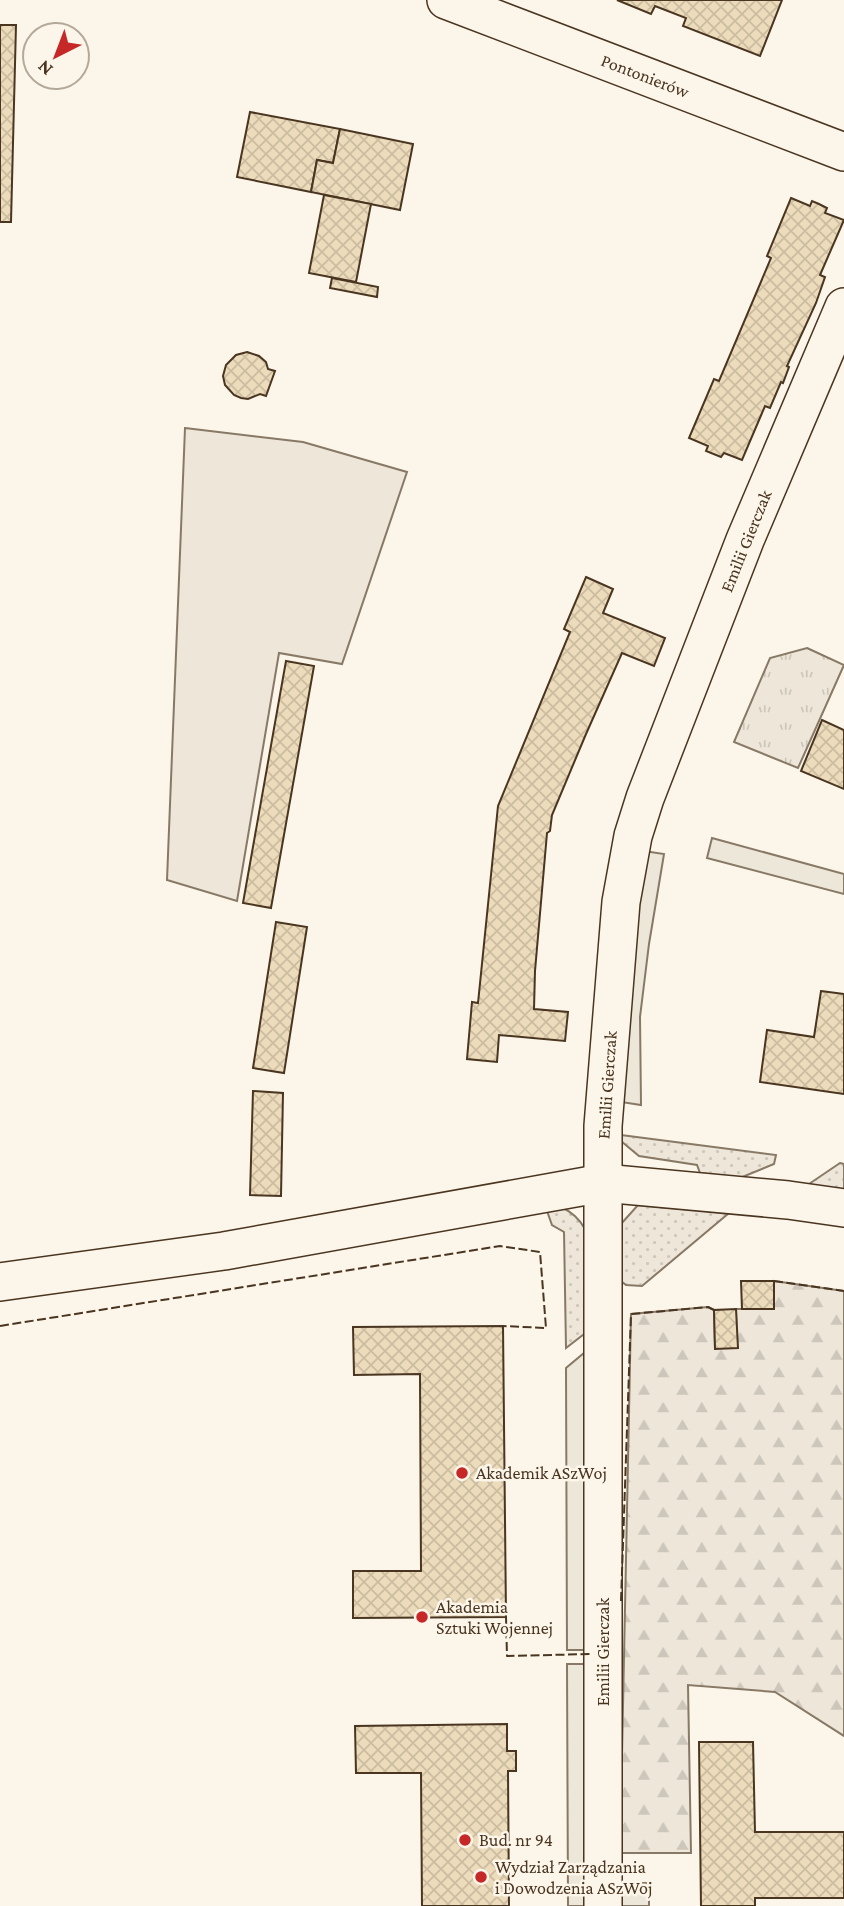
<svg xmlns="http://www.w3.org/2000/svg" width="844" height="1906" font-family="'Crimson Pro',serif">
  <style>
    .grass { fill: url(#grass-dots); stroke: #887966; stroke-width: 2 }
    .forest { fill: url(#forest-firs); stroke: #887966; stroke-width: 2 }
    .park { fill: url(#park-tufts); stroke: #887966; stroke-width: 2 }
    .garden { fill: #ede6d9; stroke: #887966; stroke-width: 2 }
    .parking { fill: #ede7d9; stroke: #887966; stroke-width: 2 }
    .building { fill: url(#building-cross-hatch); stroke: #4a3520; stroke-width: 2 }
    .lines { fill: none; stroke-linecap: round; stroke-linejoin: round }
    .minor-casing { stroke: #4a3520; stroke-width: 40 }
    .minor { stroke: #fbf6e9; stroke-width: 37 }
    .fence { stroke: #4a3520; stroke-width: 2; stroke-dasharray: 9 3.5; stroke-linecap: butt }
    .poi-dot { fill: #c62828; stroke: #fbf6e9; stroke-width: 2.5 }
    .labels { text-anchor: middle; stroke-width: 5; stroke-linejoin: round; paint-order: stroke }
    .street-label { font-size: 18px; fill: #4a3520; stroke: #fbf6e9 }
    .poi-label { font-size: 18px; fill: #4a3520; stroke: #fbf6e9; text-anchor: start }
  </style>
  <defs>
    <pattern id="grass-dots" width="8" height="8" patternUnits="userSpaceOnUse" patternTransform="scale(1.75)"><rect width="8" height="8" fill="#ede6d9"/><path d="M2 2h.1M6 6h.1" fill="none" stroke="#cdc6ba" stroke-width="1.8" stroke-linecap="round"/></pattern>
    <pattern id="forest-firs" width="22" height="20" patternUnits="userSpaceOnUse" patternTransform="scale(1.75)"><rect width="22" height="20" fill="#ede6d9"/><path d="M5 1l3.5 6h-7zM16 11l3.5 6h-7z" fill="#cdc6ba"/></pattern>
    <pattern id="park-tufts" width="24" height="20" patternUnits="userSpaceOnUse" patternTransform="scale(1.75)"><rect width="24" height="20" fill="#ede6d9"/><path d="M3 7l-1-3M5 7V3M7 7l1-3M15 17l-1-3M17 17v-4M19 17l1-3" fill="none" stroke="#cdc6ba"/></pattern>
    <pattern id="building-cross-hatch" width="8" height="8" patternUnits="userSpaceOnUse" patternTransform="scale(1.75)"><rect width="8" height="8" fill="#ecdcbc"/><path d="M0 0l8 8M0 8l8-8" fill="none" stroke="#ccbda1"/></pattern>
  </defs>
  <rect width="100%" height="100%" fill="#fbf6e9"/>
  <g class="grass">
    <path d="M621 1135 776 1155 774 1164 740 1178 700 1173 697 1165 639 1156 621 1141Z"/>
    <path d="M840 1163 844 1164V1191L806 1186Z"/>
    <path d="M638 1205 729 1213 642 1286 626 1285 617 1278 621 1224Z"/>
    <path d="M561 1207C572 1212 579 1218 585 1229L588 1331 566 1348 564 1232 552 1225 547 1211Z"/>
  </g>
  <path class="forest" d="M774 1281 844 1291V1736L775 1692 688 1685 691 1853H620L631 1314 708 1307 714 1310 715 1348H737L736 1309H774Z"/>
  <path class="park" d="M807 648 844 665 798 768 734 742 770 658Z"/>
  <path class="garden" d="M185 428 303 442 407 472 342 664 279 653 237 901 167 880Z"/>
  <g class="parking">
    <path d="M712 838 844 874V894L707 858Z"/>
    <path d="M644 851 664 854 649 944 640 1017 641 1105 621 1102Z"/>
    <path d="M590 1348 591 1650H567L566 1368Z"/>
    <path d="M567 1664H590L591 1906H568Z"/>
    <rect x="622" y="1883" width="27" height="23"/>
  </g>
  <g class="building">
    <path d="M617 0H782L760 56 683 26 686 18 655 6 651 14Z"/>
    <path d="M0 25H16L11 222H0Z"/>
    <path d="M250 112 340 129 333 163 317 160 311 192 237 177Z"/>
    <path d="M340 129 413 144 400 210 311 192 317 160 333 163Z"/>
    <path d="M324 195 371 204 356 282 309 273Z"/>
    <path d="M791 198 810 206 812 201 819 204 827 208 825 213 844 220 820 275 825 277 816 303 787 366 789 367 783 383 781 382 770 408 765 406 742 460 724 453 721 457 706 451 708 446 689 438 714 379 719 381 771 258 767 256Z"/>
    <path d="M332 278 378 287 377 297 330 288Z"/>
    <path d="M247 352 259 356 266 362 268 369 275 371 266 396 260 394 248 399 241 398 234 395 225 385 223 376 226 365 236 355Z"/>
    <path d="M586 577 613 589 603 613 665 638 654 666 622 653 586 734 552 815 550 831 547 833 535 971 534 1009 568 1012 565 1041 499 1035 497 1062 467 1059 472 1002 478 1003 498 806 570 632 564 629Z"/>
    <path d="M286 661 314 666 271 908 243 903Z"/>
    <path d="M822 720 844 730V789L801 771Z"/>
    <path d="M276 922 307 927 284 1073 253 1068Z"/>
    <path d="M821 991 844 994V1094L760 1082 767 1030 814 1037Z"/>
    <path d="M253 1091 283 1093 281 1196 250 1195Z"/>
    <path d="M741 1281H774V1309H742Z"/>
    <path d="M736 1309 738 1348 715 1349 714 1310Z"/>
    <path d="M503 1326 506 1617 353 1618V1571H421L420 1374 354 1375 353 1327Z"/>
    <path d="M507 1724V1751H516V1771H508L509 1906H422L421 1773H356L355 1726Z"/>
    <path d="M699 1742H753L755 1832H844V1898H755V1906H701Z"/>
  </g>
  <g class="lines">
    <defs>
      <g id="minor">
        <path d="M446 0 844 152"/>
        <path d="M0 1282 224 1251 603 1183 788 1200 844 1208"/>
        <path d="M603 1906V1126L621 902 633 836 645 798 745 540 844 307"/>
      </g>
    </defs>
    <use href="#minor" class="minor-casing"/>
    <use href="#minor" class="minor"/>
    <g class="fence">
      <path d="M774 1281 844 1291"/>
      <path d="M0 1326 500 1246 540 1252 546 1328 503 1326"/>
      <path d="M621 1601 631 1314 708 1307 714 1310"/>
      <path d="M506 1617 507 1656 591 1654"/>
    </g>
  </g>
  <g class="poi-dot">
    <circle cx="462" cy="1473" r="7"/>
    <circle cx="422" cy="1617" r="7"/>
    <circle cx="465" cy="1840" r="7"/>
    <circle cx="481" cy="1877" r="7"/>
  </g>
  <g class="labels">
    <g class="street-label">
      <text transform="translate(645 76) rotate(21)" y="6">Pontonierów</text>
      <text transform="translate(746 541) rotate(-68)" y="6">Emilii Gierczak</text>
      <text transform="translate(607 1085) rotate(-86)" y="6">Emilii Gierczak</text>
      <text transform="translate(603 1652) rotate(-90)" y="6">Emilii Gierczak</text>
    </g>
    <g class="poi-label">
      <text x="476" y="1479">Akademik ASzWoj</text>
      <text x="436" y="1613">Akademia<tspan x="436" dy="21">Sztuki Wojennej</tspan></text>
      <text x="479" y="1846">Bud. nr 94</text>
      <text x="495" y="1873">Wydział Zarządzania<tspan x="495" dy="21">i Dowodzenia ASzWoj</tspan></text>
    </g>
  </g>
  <g transform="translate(56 56) rotate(222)"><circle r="33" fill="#fbf6e9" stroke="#b4a999" stroke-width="2"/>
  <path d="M0-5L12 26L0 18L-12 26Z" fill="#c62828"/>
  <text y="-10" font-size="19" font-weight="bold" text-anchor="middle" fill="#4a3520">N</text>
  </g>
</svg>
